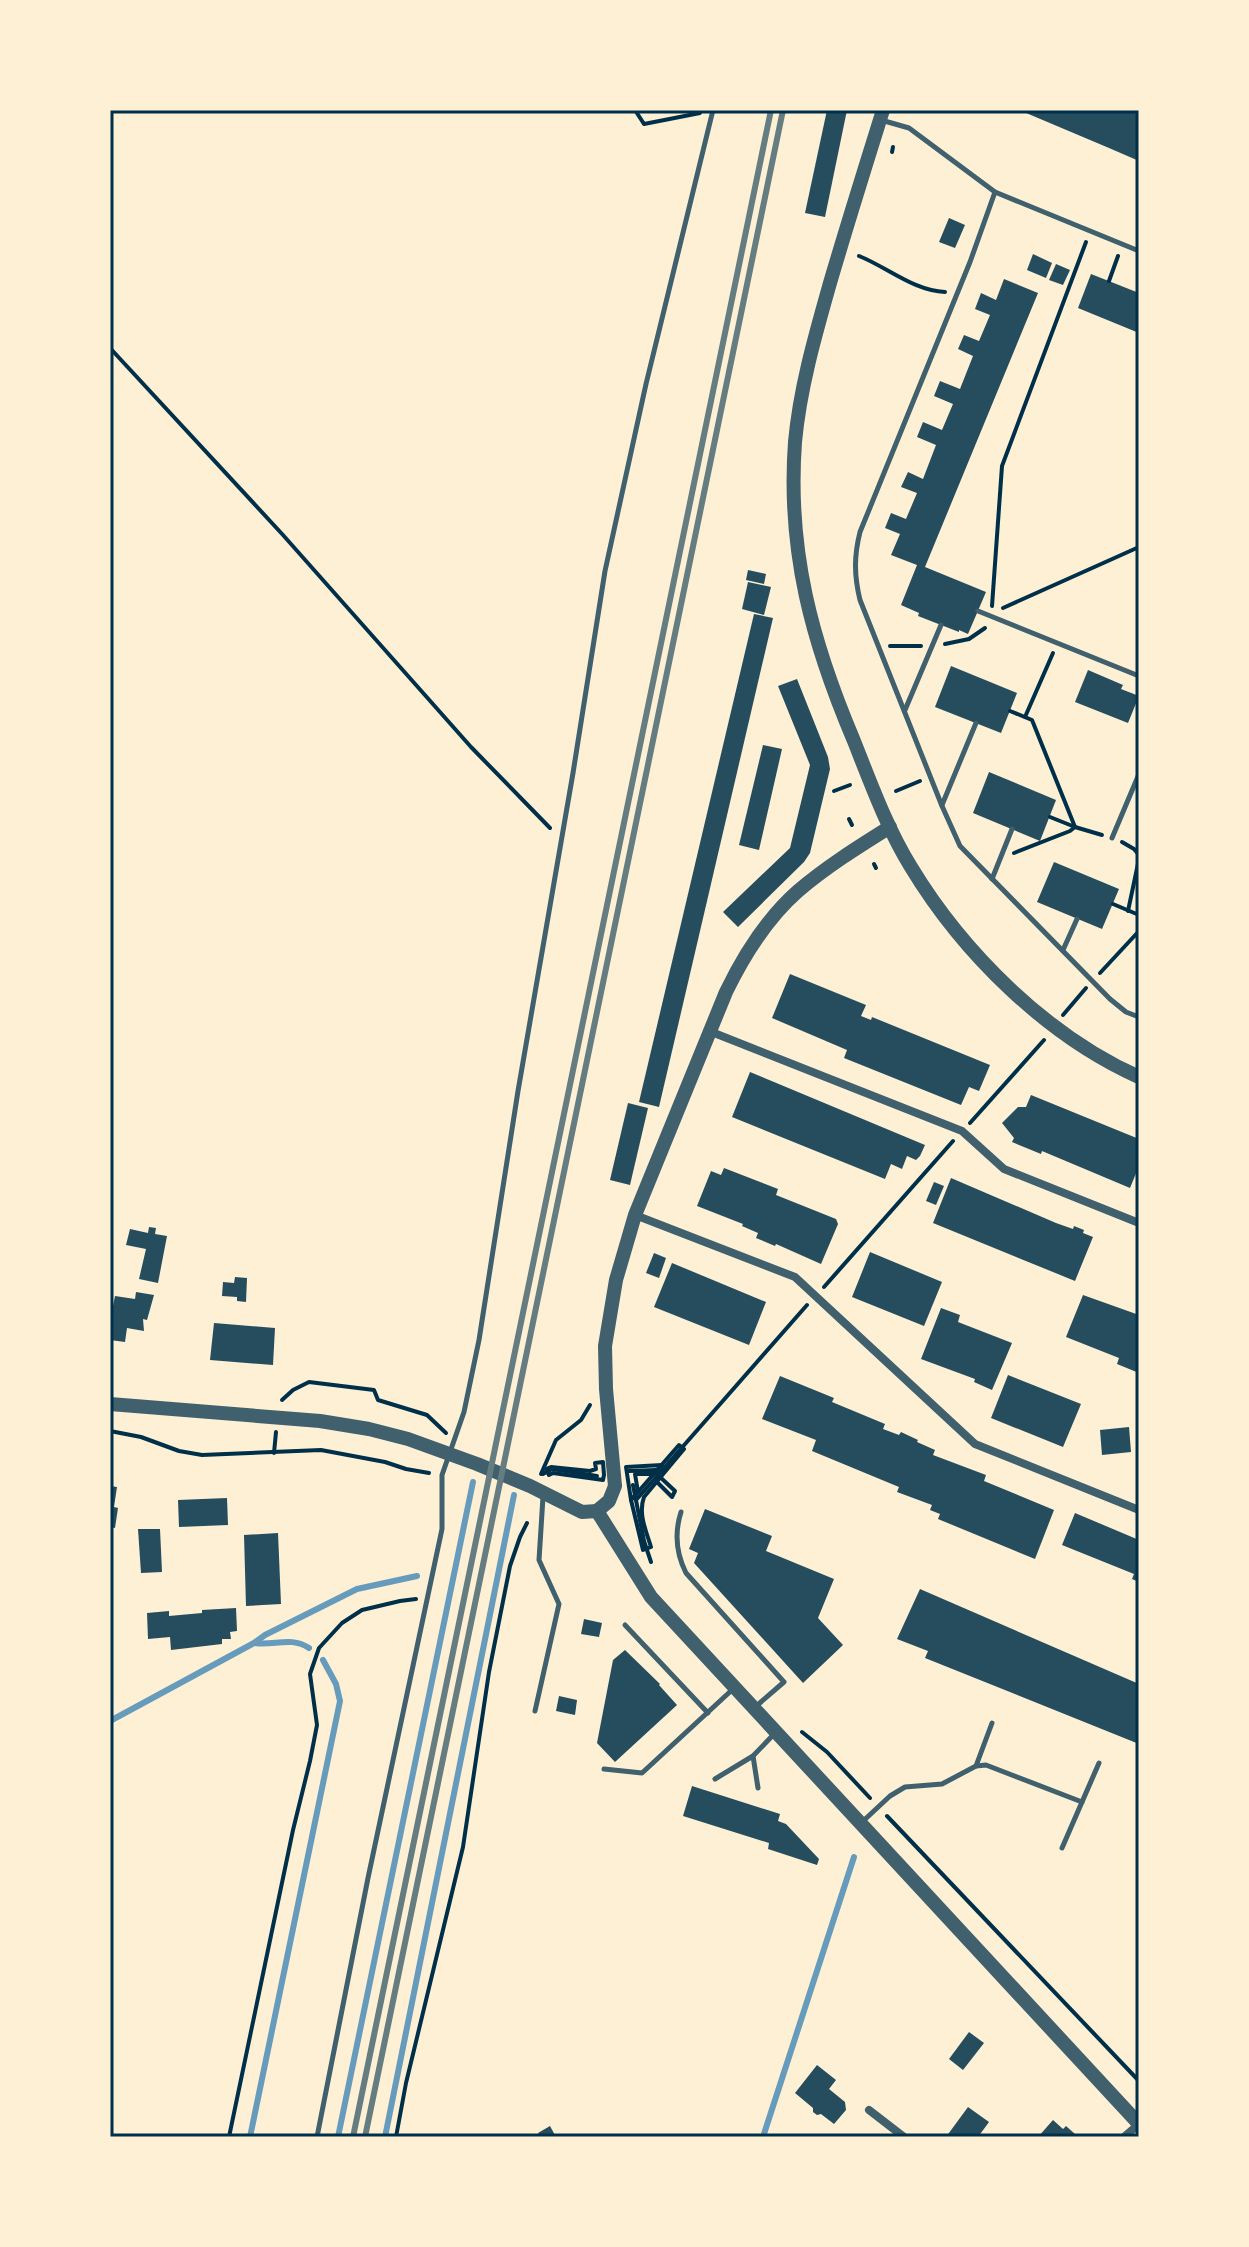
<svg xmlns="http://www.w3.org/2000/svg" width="1249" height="2247" font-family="Lato,sans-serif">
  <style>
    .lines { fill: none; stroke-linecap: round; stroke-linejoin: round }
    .stream { stroke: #669bbc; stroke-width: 6 }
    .building { fill: #264d5e }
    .path { stroke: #003049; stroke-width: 4 }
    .service { stroke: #3f606c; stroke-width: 5 }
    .minor { stroke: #3f606c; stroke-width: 8 }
    .tertiary { stroke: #3f606c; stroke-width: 14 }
    .rail { stroke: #657d81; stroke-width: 6 }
    .neatline { fill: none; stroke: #003049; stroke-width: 3 }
  </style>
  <rect width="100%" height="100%" fill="#fdf0d5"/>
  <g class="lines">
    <g class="stream">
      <path d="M255 1643C274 1646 291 1636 309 1648"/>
      <path d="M110 1721 254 1643 265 1635 357 1589 417 1576"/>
      <path d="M250 2137 340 1701 336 1684 323 1660"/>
      <path d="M338 2137 473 1482"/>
      <path d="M385 2137 514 1495"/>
      <path d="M763 2137 854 1857"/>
    </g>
  </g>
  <g class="building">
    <path d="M827 110H847L825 217 805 213Z"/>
    <path d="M1019 110H1139V161L1109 148Z"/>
    <path d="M949 218 965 225 955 248 939 242Z"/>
    <path d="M1033 254 1052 263 1046 278 1027 270Z"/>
    <path d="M1056 264 1070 270 1063 285 1049 280Z"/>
    <path d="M1091 274 1139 293V333L1078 308Z"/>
    <path d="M1004 279 1038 293 925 567 986 592 968 634 959 630V632L918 616 919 613 901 605 917 565 891 555 900 534 885 528 891 513 906 519 917 493 901 487 908 472 923 479 936 445 917 437 923 422 942 430 953 404 934 396 940 381 960 389 973 356 958 349 964 335 979 341 990 315 975 309 981 293 996 300Z"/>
    <path d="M748 570 766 574 764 584 746 580Z"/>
    <path d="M748 582 771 587 764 615 742 609Z"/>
    <path d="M754 614 773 618 659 1107 639 1102Z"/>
    <path d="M951 666 1017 693 1001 733 935 707Z"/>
    <path d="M1088 670 1123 685 1121 689 1139 696 1128 723 1075 702Z"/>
    <path d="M797 679 828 757 830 769 810 853 804 862 738 927 723 912 790 848 810 765 778 686Z"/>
    <path d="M763 745 782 749 759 850 739 845Z"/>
    <path d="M989 772 1056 800 1040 841 973 813Z"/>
    <path d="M1054 862 1119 889 1102 929 1037 902Z"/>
    <path d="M790 974 866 1005 861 1016 871 1020 872 1017 990 1065 979 1091 969 1087 961 1105 844 1058 847 1050 772 1018Z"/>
    <path d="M750 1072 925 1145 920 1156 916 1160 907 1156 902 1169 891 1164 885 1179 732 1117Z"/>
    <path d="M1031 1095 1139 1139V1166L1130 1188 1042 1151 1041 1154 1012 1142 1014 1138 1002 1123 1018 1107H1026Z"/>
    <path d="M628 1103 648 1108 630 1185 610 1180Z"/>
    <path d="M724 1168 778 1189 776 1195 836 1219 838 1224 821 1264 776 1244 775 1246 756 1238 758 1233 742 1226 743 1224 697 1206 711 1171 721 1175Z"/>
    <path d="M951 1178 1056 1223 1073 1229 1074 1226 1084 1230 1083 1233 1093 1237 1075 1281 933 1223Z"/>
    <path d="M934 1182 944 1186 936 1205 926 1201Z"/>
    <path d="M149 1227 156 1228 155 1234 167 1236 158 1283 139 1279 146 1249 126 1245 130 1229 148 1233Z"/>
    <path d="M870 1252 942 1282 924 1326 852 1297Z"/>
    <path d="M654 1253 666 1258 659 1278 646 1273Z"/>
    <path d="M672 1263 766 1302 749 1345 654 1307Z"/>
    <path d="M235 1277 247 1278 246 1302 237 1301V1297L222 1296 223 1282 234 1283Z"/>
    <path d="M136 1292 154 1295 147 1320 143 1319 144 1331 127 1328 125 1342 110 1340V1310L112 1311 115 1296 135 1299Z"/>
    <path d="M1083 1295 1139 1315 1137 1320 1139 1321V1373L1117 1364 1119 1358 1066 1337Z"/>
    <path d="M941 1308 960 1315 958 1322 1012 1343 992 1390 974 1382 975 1379 921 1359Z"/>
    <path d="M214 1323 275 1328 273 1365 210 1360Z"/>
    <path d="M1008 1375 1081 1404 1063 1447 991 1418Z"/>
    <path d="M780 1376 834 1398 832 1402 885 1424 883 1429 899 1435 901 1432 918 1440 917 1442 935 1450 933 1455 986 1475 984 1481 1054 1510 1035 1559 938 1519 940 1514 930 1510 932 1505 897 1492 899 1487 812 1451 816 1440 762 1419Z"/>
    <path d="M1129 1427 1131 1452 1102 1455 1100 1430Z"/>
    <path d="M110 1486 117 1487 114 1507 118 1508 115 1528 110 1527Z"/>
    <path d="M227 1498 228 1525 179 1527 178 1500Z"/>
    <path d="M705 1509 772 1536 766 1551 834 1579 818 1618 843 1645 803 1683 694 1563 698 1553 689 1549Z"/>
    <path d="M1075 1513 1139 1540V1582L1132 1579 1134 1574 1062 1545Z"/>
    <path d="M138 1529H160L162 1572 141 1573Z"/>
    <path d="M278 1533 281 1604 246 1606 244 1535Z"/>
    <path d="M920 1589 1139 1684V1744L925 1658 928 1651 897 1639Z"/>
    <path d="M236 1608 237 1631 230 1632 231 1639H222V1644L171 1650 170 1637 148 1639 147 1613 169 1611V1616L202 1613V1610Z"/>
    <path d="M584 1619 602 1623 599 1637 581 1634Z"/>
    <path d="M625 1650 660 1684 659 1685 677 1705 615 1762 597 1743 613 1660Z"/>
    <path d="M559 1696 577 1700 575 1715 556 1711Z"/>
    <path d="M692 1786 780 1814 778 1821 786 1824 819 1859 817 1865 768 1849 769 1843 683 1816Z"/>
    <path d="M969 2032 984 2043 963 2070 949 2059Z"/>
    <path d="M817 2065 836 2080 829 2089 845 2102 846 2110 834 2124 821 2114 817 2115 813 2112V2108L795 2093Z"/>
    <path d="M968 2107 989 2122 978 2137H946Z"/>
    <path d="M1053 2120 1063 2129 1066 2126 1075 2134 1072 2137H1038Z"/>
    <path d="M550 2126 556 2137H540L538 2133Z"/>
  </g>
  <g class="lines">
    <g class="path">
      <path d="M635 110 644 124 700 113"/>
      <path d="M892 152 893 147"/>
      <path d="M859 256C887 267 914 291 945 292"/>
      <path d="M1109 281 1118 256"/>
      <path d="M110 348 283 535 471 747 550 828"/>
      <path d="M992 606 1002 466 1086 242"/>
      <path d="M1003 608 1139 547"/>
      <path d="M945 644 969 639 985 628"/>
      <path d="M890 646H921"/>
      <path d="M1010 711 1032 720 1075 827 1070 831 1014 853"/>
      <path d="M1025 717 1053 653"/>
      <path d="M834 791 850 785"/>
      <path d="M896 791 920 781"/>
      <path d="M1050 817 1075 827 1102 835"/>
      <path d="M849 819 852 825"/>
      <path d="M1122 842 1134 849 1139 855"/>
      <path d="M874 864 876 868"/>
      <path d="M1113 904 1139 915"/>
      <path d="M1128 911 1139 859"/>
      <path d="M1100 973 1139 931"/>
      <path d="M1063 1015 1086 988"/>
      <path d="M970 1123 1044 1040"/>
      <path d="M824 1287 953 1141"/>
      <path d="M282 1400 293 1390 309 1382 374 1390 378 1400 427 1415 446 1433"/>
      <path d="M110 1431 141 1437 179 1451 202 1455 321 1450 385 1462 406 1469 429 1473"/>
      <path d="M679 1445 684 1449 644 1497C638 1513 646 1531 651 1547L643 1550 631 1500Z"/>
      <path d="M274 1453 276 1432"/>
      <path d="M603 1462 604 1475 603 1480 553 1473 549 1475 546 1469 551 1467 590 1471 596 1469 595 1463Z"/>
      <path d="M662 1465 654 1474H635L638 1492 631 1500 626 1467Z"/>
      <path d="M629 1471 656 1470"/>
      <path d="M541 1474 556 1440 581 1420 590 1405"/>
      <path d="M543 1474 552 1469 597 1476"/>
      <path d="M660 1477 675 1491 672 1497 656 1481Z"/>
      <path d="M633 1485 644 1541 651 1562"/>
      <path d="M636 1500 807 1305"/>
      <path d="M802 1732 827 1752 870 1798"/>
      <path d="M887 1816 1139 2081"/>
      <path d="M229 2137 293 1830 310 1761 317 1725 310 1674 319 1648 342 1623 362 1610 400 1601 416 1599"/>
      <path d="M396 2137 406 2083 463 1847 489 1672 510 1566 520 1537 527 1523"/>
    </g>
    <g class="service">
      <path d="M881 120 909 128 995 192 1139 251"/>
      <path d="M995 192 970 262 860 532C854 556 854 575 860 600L942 806 960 846 1110 999 1126 1012 1139 1017"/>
      <path d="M978 611 1139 676"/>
      <path d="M905 710 941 625"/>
      <path d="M942 805 976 723"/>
      <path d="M1112 838 1139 774"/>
      <path d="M992 879 1012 829"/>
      <path d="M1063 950 1077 919"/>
      <path d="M681 1512C674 1534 676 1553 686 1573L784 1682 754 1708"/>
      <path d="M625 1625 708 1713"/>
      <path d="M535 1711 559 1604 539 1560 543 1497"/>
      <path d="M753 1756 758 1788"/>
      <path d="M976 1766 992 1723"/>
      <path d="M604 1769 642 1773 733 1689"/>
      <path d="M715 1779 753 1756 775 1733"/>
      <path d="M1082 1802 1099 1763"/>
      <path d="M861 1823 890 1796 905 1787 942 1784 976 1766 986 1765 1082 1802 1062 1848"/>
      <path d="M317 2137 368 1878 442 1529V1475L464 1412 479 1340 518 1091 573 773 605 571 646 384 713 110"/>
    </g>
    <g class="minor">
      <path d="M709 1031 962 1131 1004 1169 1139 1223"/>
      <path d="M635 1215 795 1277 975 1444 1139 1510"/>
      <path d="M869 2110 904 2137"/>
      <path d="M1124 2137 1139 2124"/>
    </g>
    <g class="tertiary">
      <path d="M883 110C865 168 847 225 830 283 815 336 800 388 795 442 787 551 812 642 854 741 871 784 887 828 911 867 963 953 1047 1036 1139 1077"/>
      <path d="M110 1404 320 1421 369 1429 408 1439 477 1464 530 1486 582 1512 597 1511"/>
      <path d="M597 1511 651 1597 1139 2124"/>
      <path d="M597 1511 609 1501 615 1486 606 1389 605 1346 616 1280 635 1215 726 992C744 955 766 919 798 891 826 867 858 847 890 827"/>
    </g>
    <g class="rail">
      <path d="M353 2137 771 110"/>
      <path d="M365 2137 783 110"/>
    </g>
  </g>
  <rect width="1249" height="2247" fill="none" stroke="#fdf0d5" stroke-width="224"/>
  <rect x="112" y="112" width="1025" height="2023" class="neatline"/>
</svg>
